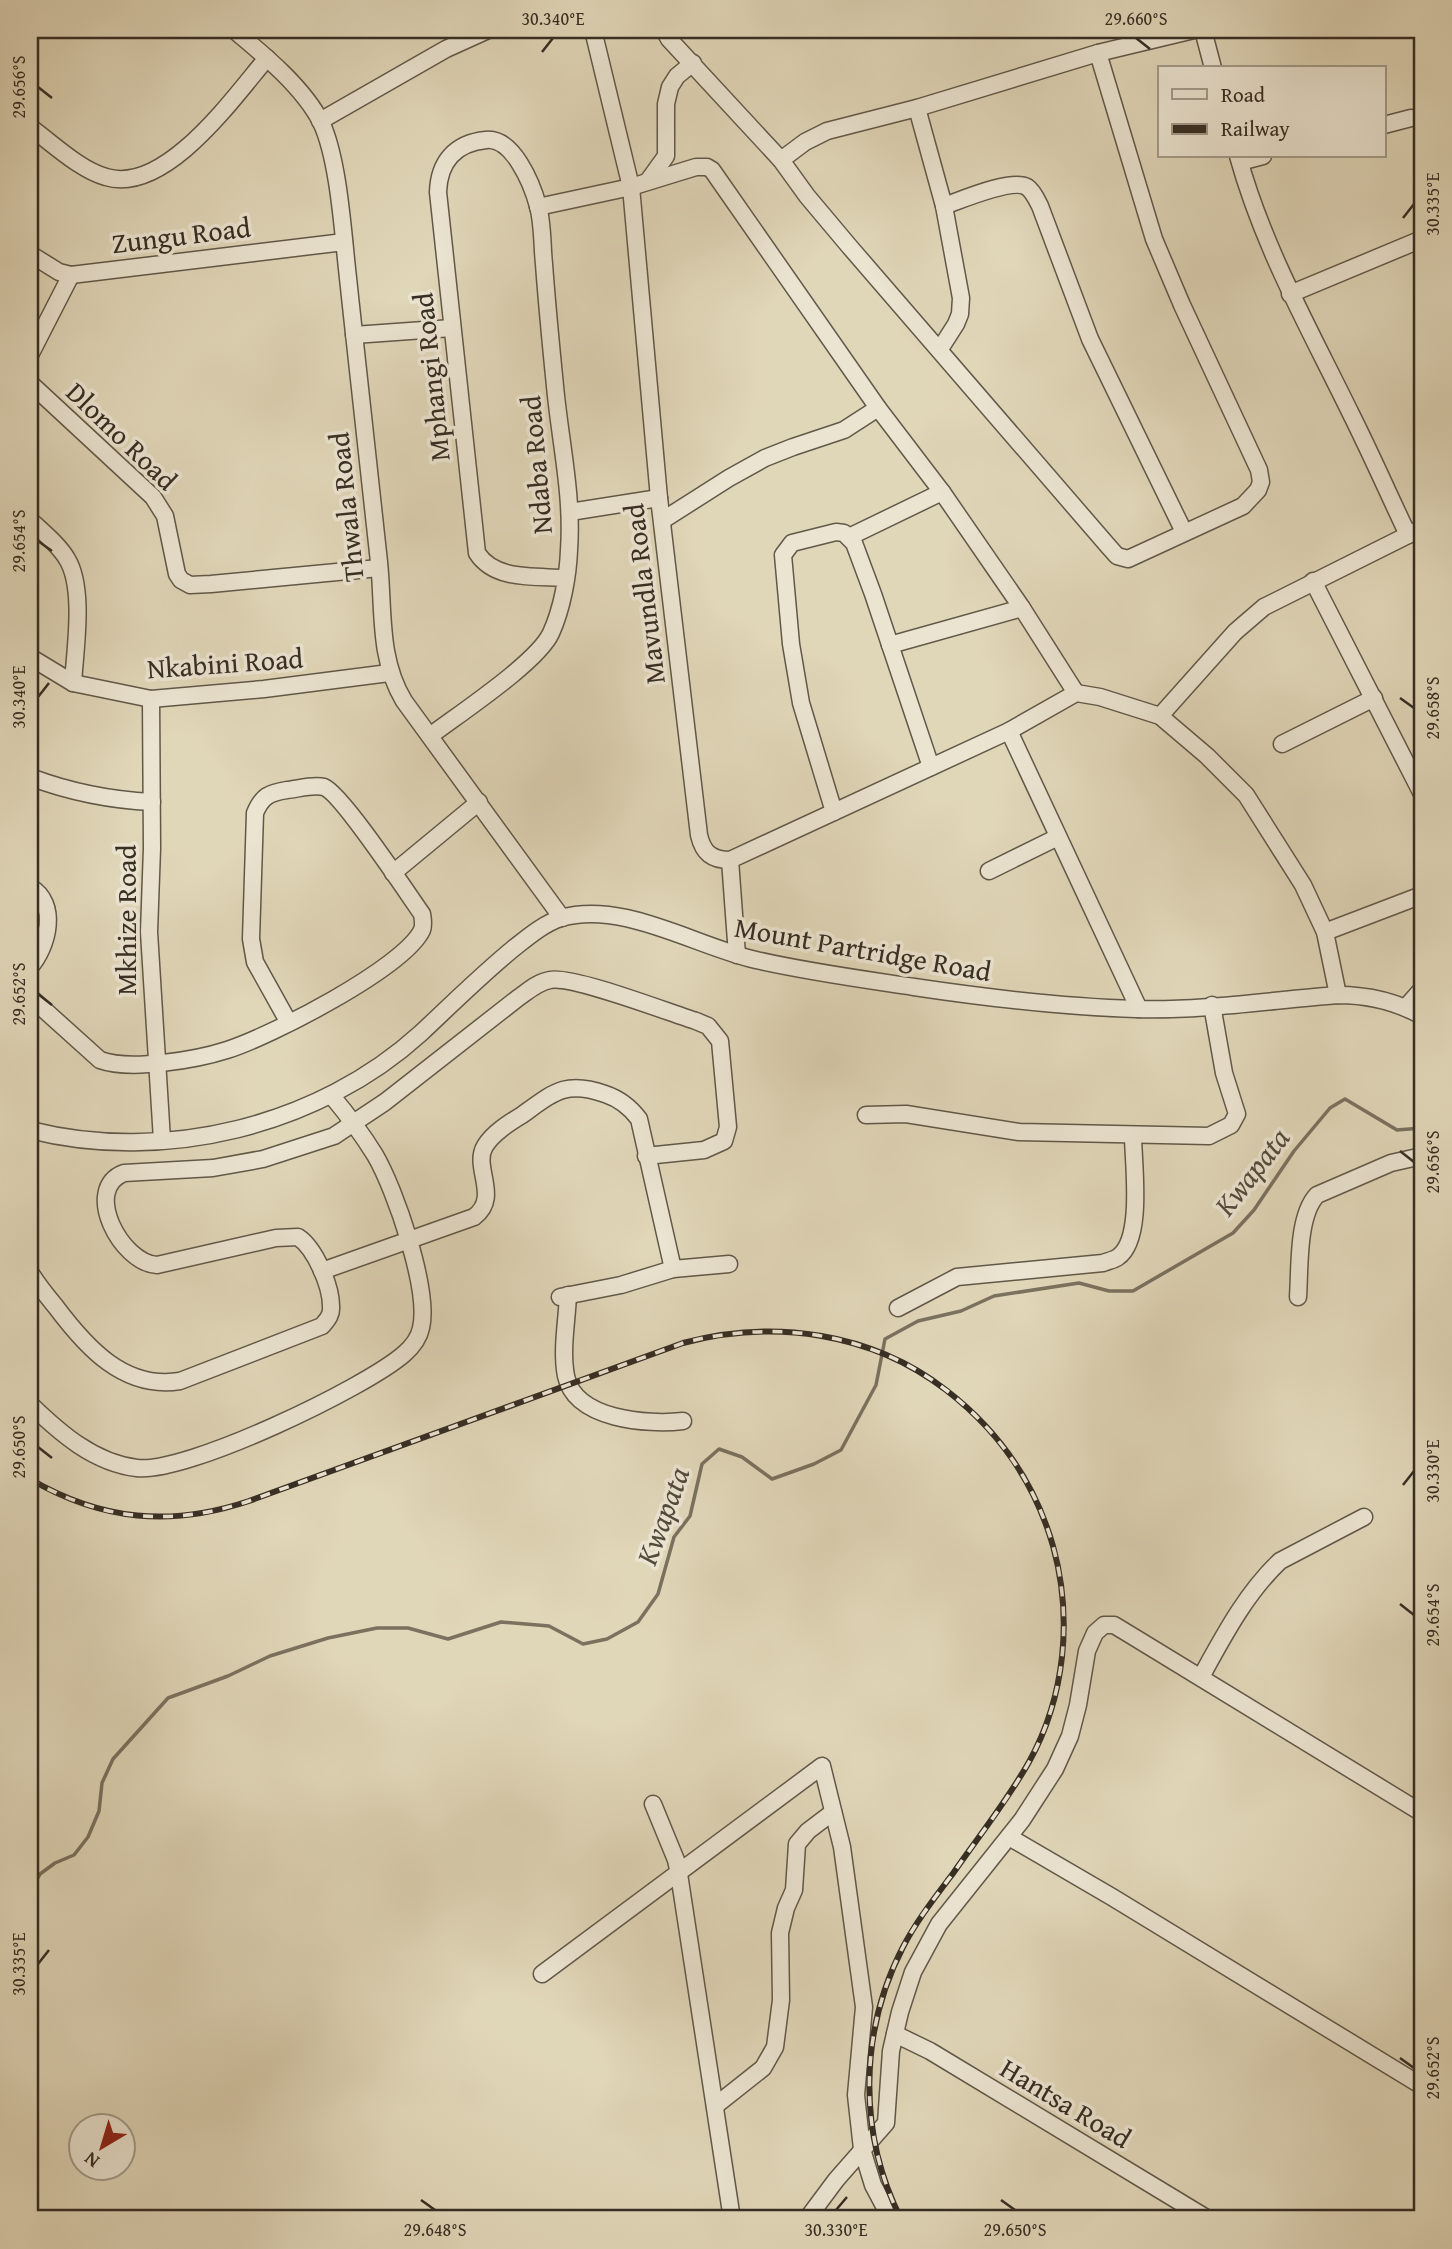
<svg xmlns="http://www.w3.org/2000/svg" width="1452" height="2249" font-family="'Gentium Book Plus',serif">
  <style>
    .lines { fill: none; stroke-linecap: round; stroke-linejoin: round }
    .stream { stroke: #7a715f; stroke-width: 3.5 }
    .minor-casing { stroke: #615849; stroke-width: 19 }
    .minor { stroke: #ebe4d1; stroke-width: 16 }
    .rail-casing { stroke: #372e24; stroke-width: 6 }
    .rail { stroke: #ebe4d1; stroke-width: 3.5; stroke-dasharray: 10; stroke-linecap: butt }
    .ticks { fill: none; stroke: #372e24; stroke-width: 2.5 }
    .labels { text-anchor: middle; stroke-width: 7; stroke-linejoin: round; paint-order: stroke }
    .street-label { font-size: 28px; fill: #372e24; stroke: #ebe4d1 }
    .water-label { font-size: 30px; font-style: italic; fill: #534a3c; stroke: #ebe4d1 }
    .neatline { fill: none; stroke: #372e24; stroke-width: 2.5 }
    .ticks-label { font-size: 18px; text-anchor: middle; fill: #372e24 }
  </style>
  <rect width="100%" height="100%" fill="#e0d6b8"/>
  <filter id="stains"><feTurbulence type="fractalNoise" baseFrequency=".00286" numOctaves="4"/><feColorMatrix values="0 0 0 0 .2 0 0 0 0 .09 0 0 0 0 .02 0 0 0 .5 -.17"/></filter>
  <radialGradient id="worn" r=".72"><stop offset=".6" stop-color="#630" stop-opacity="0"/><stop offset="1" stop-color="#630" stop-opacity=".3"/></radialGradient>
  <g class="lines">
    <path class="stream" d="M30 1891 40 1874 55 1863 74 1855 88 1837 99 1811 102 1783 113 1759 168 1698 228 1676 270 1656 328 1638 377 1628H408L448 1639 501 1622 549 1626 583 1644 607 1639 638 1622 658 1594 674 1537 690 1516 702 1464 719 1449 742 1457 772 1479 814 1464 841 1450 876 1385 885 1339 918 1321 961 1311 994 1296 1079 1283 1109 1291H1133L1233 1233 1254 1210 1294 1151 1330 1108 1345 1099 1397 1130 1422 1128"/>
    <defs>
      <g id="minor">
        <path d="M234 30C264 55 303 87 321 122 339 160 343 235 348 278 358 373 369 468 379 562 384 610 378 658 404 701L562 918"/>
        <path d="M593 30 631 187 659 498 699 835C703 853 712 860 730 860L1009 731 1076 693 1100 697 1160 716 1207 756 1246 795 1303 885 1325 932 1338 995"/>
        <path d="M664 30 669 39 781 160 807 196 849 246 1109 547 1117 556 1128 559 1243 506 1258 490 1261 482 1259 470 1182 305 1154 239 1098 53"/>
        <path d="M1203 30 1213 68"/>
        <path d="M917 108 944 206 961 298 960 314 956 324 940 349"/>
        <path d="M320 121 446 49 488 30"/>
        <path d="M1384 125 1411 118"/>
        <path d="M30 127C52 143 80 170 106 177 165 195 233 98 267 58"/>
        <path d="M1238 156C1263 247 1310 330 1351 414 1371 454 1389 495 1408 535"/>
        <path d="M781 160 805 142 827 131 917 108 1098 53 1194 30"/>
        <path d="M1240 162 1263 156"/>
        <path d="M648 181 666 156V104L670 87 677 76 693 63"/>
        <path d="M944 206C961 200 1012 178 1027 187 1033 191 1037 200 1040 206L1090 339 1184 532"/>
        <path d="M538 207 631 187 696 167H707L712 170 878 408 942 492 1022 608 1076 693"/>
        <path d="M30 254 59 272 71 275 344 242"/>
        <path d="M1290 294 1422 239"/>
        <path d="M354 335 452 328"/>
        <path d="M30 355 71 275"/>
        <path d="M30 383 153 497 165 516 177 574 181 580 190 585 211 584 379 568"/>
        <path d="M570 512 659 498"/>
        <path d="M30 520C42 531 59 545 67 559 85 588 75 650 73 683"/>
        <path d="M663 520 729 478 765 458 793 447 844 430 878 408"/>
        <path d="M849 537 942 492"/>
        <path d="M1313 581 1422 794"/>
        <path d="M890 645 1022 608"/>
        <path d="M30 657 73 683 151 699 264 689 389 673"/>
        <path d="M151 699 152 848 149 932 162 1140"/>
        <path d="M1160 716 1235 632 1264 607 1422 528"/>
        <path d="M1009 731 1139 1009"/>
        <path d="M430 736C459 714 538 662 551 633 562 609 568 576 569 550 573 495 560 441 555 386 551 346 547 305 544 264 542 246 543 224 538 206 532 184 513 137 486 140 455 143 439 162 438 192L477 553C495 581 535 576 565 578"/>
        <path d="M1282 744 1374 698"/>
        <path d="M30 777C70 792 109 800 152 802"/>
        <path d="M834 812 801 703 791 644 783 555 792 543 836 532 844 533 854 543 873 594 931 767"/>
        <path d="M730 860 737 955"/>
        <path d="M989 871 1058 837"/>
        <path d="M393 873 479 802"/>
        <path d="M30 887C59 903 48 947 30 967"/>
        <path d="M1325 932 1422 895"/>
        <path d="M30 997 100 1060C130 1071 196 1060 227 1050 269 1037 404 968 422 930 424 925 423 920 422 914 408 894 341 793 324 787 313 784 298 789 287 790 269 793 262 796 255 813L251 939 255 962 289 1023"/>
        <path d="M1406 1007 1422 989"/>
        <path d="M866 1115 906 1114 1019 1132 1209 1136 1231 1125 1237 1114 1224 1073 1212 1005"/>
        <path d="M30 1130C164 1164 319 1126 421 1033 452 1004 481 975 514 948 528 937 543 924 561 918 622 900 695 946 756 960 808 972 861 979 914 987 988 998 1062 1007 1136 1009 1203 1011 1272 1000 1338 995 1369 995 1395 1001 1422 1016"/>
        <path d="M322 1271 474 1217C501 1197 472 1167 485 1146 493 1133 509 1123 522 1115 554 1092 566 1080 605 1094 620 1099 630 1107 639 1119L673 1269"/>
        <path d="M30 1272C37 1284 47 1296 56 1307 86 1347 124 1390 180 1381L322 1326C327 1320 332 1315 331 1306 331 1286 315 1248 298 1237L276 1238 157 1265C121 1263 82 1189 124 1173L213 1168 263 1159 334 1136 385 1102 518 998C528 991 538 982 550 980 572 975 670 1013 696 1021L708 1026 720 1041 728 1127 724 1141 704 1150 646 1156"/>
        <path d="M568 1295C567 1321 561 1350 566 1376 575 1420 648 1425 683 1421"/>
        <path d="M560 1297 621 1285 673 1269 729 1264"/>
        <path d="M1298 1297C1300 1269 1297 1216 1317 1195L1391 1163 1422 1156"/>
        <path d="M898 1308 957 1277 1103 1263C1108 1261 1114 1260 1118 1257 1144 1239 1133 1163 1133 1135"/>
        <path d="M30 1404C60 1433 94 1463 137 1468 186 1474 365 1388 404 1354 412 1347 419 1338 421 1328 430 1290 395 1189 375 1155 362 1134 347 1114 331 1095"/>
        <path d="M1201 1677C1223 1637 1246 1593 1280 1561L1364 1517"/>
        <path d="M653 1804 676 1860 679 1874 732 2219"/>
        <path d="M1009 1837 1112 1897 1422 2086"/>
        <path d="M542 1974 822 1766 842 1847 864 2007 856 2095 862 2149 873 2185 891 2219"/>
        <path d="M895 2034 930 2051 1208 2219"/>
        <path d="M715 2106 763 2068 775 2047 781 2000 780 1933 786 1908 794 1890 797 1844 808 1831 833 1812"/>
        <path d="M807 2219 836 2180 886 2123 891 2051 900 2012 913 1972 939 1924 1022 1820 1055 1769 1070 1736 1078 1705 1087 1651 1095 1633 1104 1625H1114L1124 1631 1422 1813"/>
      </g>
    </defs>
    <use href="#minor" class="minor-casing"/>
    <use href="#minor" class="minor"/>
    <defs>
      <path id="rail" d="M30 1479C102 1521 171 1527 249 1501L683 1343C773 1319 871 1332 946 1390 998 1430 1035 1483 1053 1546 1073 1618 1065 1697 1029 1762 1007 1801 979 1836 954 1872 936 1896 917 1920 903 1947 859 2032 858 2134 901 2219"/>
    </defs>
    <use href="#rail" class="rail-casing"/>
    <use href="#rail" class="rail"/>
  </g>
  <path class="ticks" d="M1136 38 1150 49M542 52 553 38M38 87 52 98M1403 218 1414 204M38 541 52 551M38 697 49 683M1400 698 1414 708M38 994 52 1005M1400 1151 1414 1162M38 1447 52 1458M1403 1485 1414 1471M1400 1604 1414 1615M38 1964 49 1950M1400 2058 1414 2068M421 2200 435 2210M1001 2200 1015 2210M836 2210 847 2197"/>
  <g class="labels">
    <g class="street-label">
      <text transform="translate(181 235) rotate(-7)" y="10">Zungu Road</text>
      <text transform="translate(431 377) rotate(-96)" y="10">Mphangi Road</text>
      <text transform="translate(122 436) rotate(44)" y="10">Dlomo Road</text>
      <text transform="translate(536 465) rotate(-95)" y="10">Ndaba Road</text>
      <text transform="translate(346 507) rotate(-96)" y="10">Thwala Road</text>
      <text transform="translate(644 594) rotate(-97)" y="10">Mavundla Road</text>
      <text transform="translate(225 663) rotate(-4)" y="10">Nkabini Road</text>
      <text transform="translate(126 920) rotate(-90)" y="10">Mkhize Road</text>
      <text transform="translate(863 949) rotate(10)" y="10">Mount Partridge Road</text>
      <text transform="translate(1066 2103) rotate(31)" y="10">Hantsa Road</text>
    </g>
    <g class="water-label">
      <text transform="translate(1252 1172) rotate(-52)" y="10">Kwapata</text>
      <text transform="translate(663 1516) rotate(-70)" y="10">Kwapata</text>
    </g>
  </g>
  <rect width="1452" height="2249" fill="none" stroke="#e0d6b8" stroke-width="77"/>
  <rect x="1158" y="66" width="228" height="91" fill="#ebe4d1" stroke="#a39b8c" stroke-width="2"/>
  <rect x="1172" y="89" width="35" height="10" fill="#ebe4d1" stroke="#a39b8c" stroke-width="2"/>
  <text x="1221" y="102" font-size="21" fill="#372e24">Road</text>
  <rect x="1172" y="124" width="35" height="10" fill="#372e24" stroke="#a39b8c" stroke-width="2"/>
  <text x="1221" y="136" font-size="21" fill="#372e24">Railway</text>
  <g transform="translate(102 2147) rotate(218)"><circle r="33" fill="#ebe4d1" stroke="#a39b8c" stroke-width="2"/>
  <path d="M0-5L12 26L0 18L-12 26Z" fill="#8f2418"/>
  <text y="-10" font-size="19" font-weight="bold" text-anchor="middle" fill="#372e24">N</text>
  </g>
  <rect x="38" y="38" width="1376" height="2172" class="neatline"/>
  <g class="ticks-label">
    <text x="553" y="25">30.340°E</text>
    <text x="1136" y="25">29.660°S</text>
    <text transform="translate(19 87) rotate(-90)" y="6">29.656°S</text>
    <text transform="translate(1433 204) rotate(-90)" y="6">30.335°E</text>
    <text transform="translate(19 541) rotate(-90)" y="6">29.654°S</text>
    <text transform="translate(19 697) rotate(-90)" y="6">30.340°E</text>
    <text transform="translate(1433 708) rotate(-90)" y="6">29.658°S</text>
    <text transform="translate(19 994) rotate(-90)" y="6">29.652°S</text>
    <text transform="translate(1433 1162) rotate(-90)" y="6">29.656°S</text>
    <text transform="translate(19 1447) rotate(-90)" y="6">29.650°S</text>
    <text transform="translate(1433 1471) rotate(-90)" y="6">30.330°E</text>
    <text transform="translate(1433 1615) rotate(-90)" y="6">29.654°S</text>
    <text transform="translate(19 1964) rotate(-90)" y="6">30.335°E</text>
    <text transform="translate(1433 2068) rotate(-90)" y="6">29.652°S</text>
    <text x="435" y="2236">29.648°S</text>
    <text x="836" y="2236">30.330°E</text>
    <text x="1015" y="2236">29.650°S</text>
  </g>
  <rect width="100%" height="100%" filter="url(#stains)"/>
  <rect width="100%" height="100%" fill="url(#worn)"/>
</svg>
